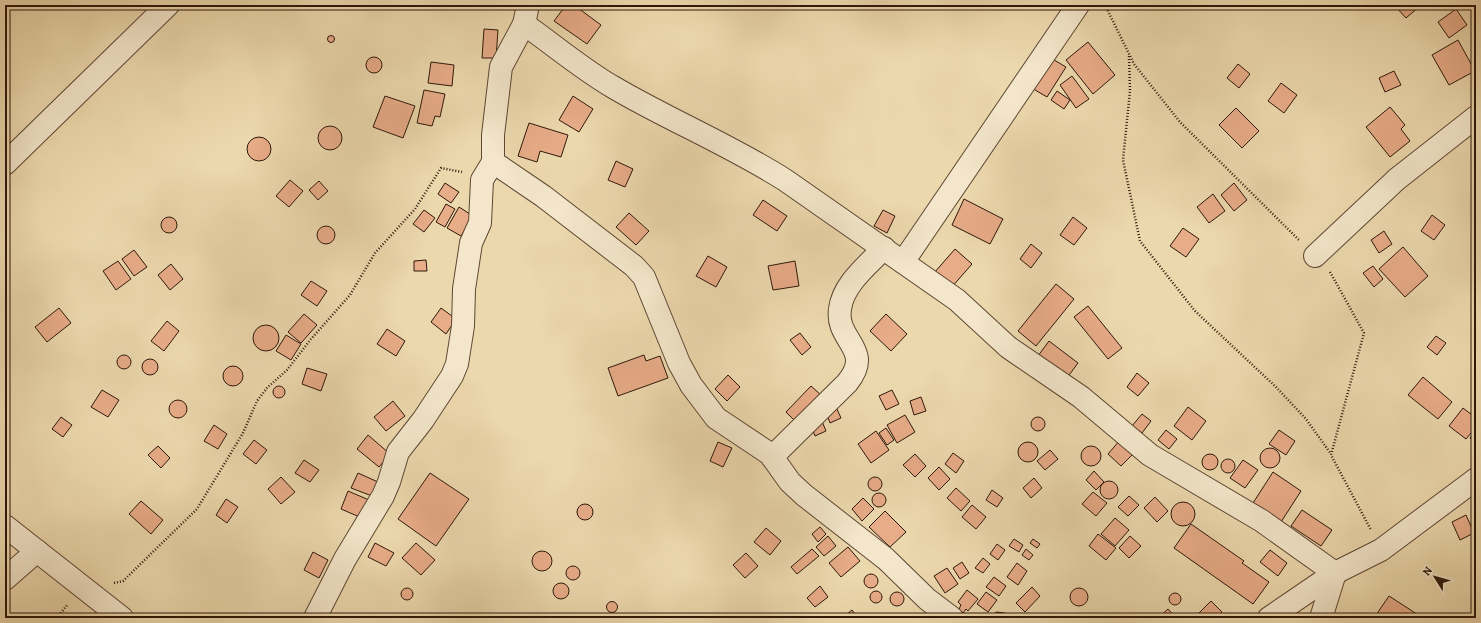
<svg xmlns="http://www.w3.org/2000/svg" width="1481" height="623" font-family="Alegreya,serif">
  <style>
    .building { fill: #e7ac88; stroke: #2e170a }
    .lines { fill: none; stroke-linecap: round; stroke-linejoin: round }
    .street-casing { stroke: #5e4733; stroke-width: 24 }
    .path { stroke: #2e170a; stroke-width: 2.5; stroke-dasharray: 1 2; stroke-linecap: butt }
    .street { stroke: #f3e6ca; stroke-width: 22 }
  </style>
  <rect width="100%" height="100%" fill="#ecd8ad"/>
  <filter id="stains"><feTurbulence type="fractalNoise" baseFrequency=".005" numOctaves="4"/><feColorMatrix values="0 0 0 0 .2 0 0 0 0 .09 0 0 0 0 .02 0 0 0 .5 -.17"/></filter>
  <radialGradient id="worn" r=".72"><stop offset=".6" stop-color="#630" stop-opacity="0"/><stop offset="1" stop-color="#630" stop-opacity=".3"/></radialGradient>
  <g class="building">
    <path d="M566 5H574L601 25 587 44 554 21Z"/>
    <path d="M1394 5H1418L1419 7 1406 18Z"/>
    <path d="M1456 9 1467 25 1449 38 1438 22Z"/>
    <path d="M484 29 498 30 496 58H482Z"/>
    <circle cx="331" cy="39" r="3.5"/>
    <path d="M1458 40 1475 71 1449 85 1432 55Z"/>
    <path d="M1088 42 1115 75 1093 94 1066 60Z"/>
    <path d="M1049 57 1066 67 1047 97 1030 87Z"/>
    <circle cx="374" cy="65" r="8"/>
    <path d="M431 62 454 65 452 86 428 83Z"/>
    <path d="M1238 64 1250 74 1239 88 1227 78Z"/>
    <path d="M1394 71 1401 85 1385 92 1379 78Z"/>
    <path d="M1072 76 1089 99 1076 108 1060 85Z"/>
    <path d="M1281 83 1297 95 1284 113 1268 101Z"/>
    <path d="M424 90 445 94 440 117 435 116 432 126 417 123Z"/>
    <path d="M1057 91 1070 100 1064 109 1051 100Z"/>
    <path d="M385 96 415 106 403 138 373 127Z"/>
    <path d="M573 96 593 109 579 132 559 120Z"/>
    <path d="M1390 107 1405 125 1401 129 1410 141 1390 157 1366 127Z"/>
    <path d="M1236 108 1259 131 1242 148 1219 125Z"/>
    <path d="M529 123 568 135 561 157 540 151 537 162 518 156Z"/>
    <circle cx="330" cy="138" r="12"/>
    <circle cx="259" cy="149" r="12"/>
    <path d="M616 161 633 169 625 187 608 180Z"/>
    <path d="M290 180 303 191 289 207 276 196Z"/>
    <path d="M319 181 328 191 318 200 309 190Z"/>
    <path d="M445 183 459 192 451 203 438 194Z"/>
    <path d="M1234 183 1247 200 1234 211 1221 195Z"/>
    <path d="M1213 194 1225 211 1209 223 1197 207Z"/>
    <path d="M964 199 1003 219 990 244 952 225Z"/>
    <path d="M763 200 787 216 777 231 753 215Z"/>
    <path d="M446 204 455 209 445 227 436 222Z"/>
    <path d="M459 207 473 216 461 236 447 228Z"/>
    <path d="M424 210 435 218 424 232 413 224Z"/>
    <path d="M883 210 895 216 887 233 874 226Z"/>
    <path d="M629 213 649 231 636 245 616 227Z"/>
    <path d="M1432 215 1445 225 1434 240 1421 231Z"/>
    <circle cx="169" cy="225" r="8"/>
    <path d="M1073 217 1087 228 1074 245 1060 235Z"/>
    <circle cx="326" cy="235" r="9"/>
    <path d="M1183 228 1199 239 1186 257 1170 246Z"/>
    <path d="M1384 231 1392 244 1379 253 1371 240Z"/>
    <path d="M1031 244 1042 253 1031 268 1020 259Z"/>
    <path d="M1403 247 1428 276 1405 297 1379 269Z"/>
    <path d="M955 249 972 264 951 288 934 273Z"/>
    <path d="M134 250 147 267 134 276 122 259Z"/>
    <path d="M708 256 727 267 716 287 696 276Z"/>
    <path d="M426 260 427 271H414V261Z"/>
    <path d="M118 261 131 279 116 290 103 271Z"/>
    <path d="M795 261 799 286 773 290 768 266Z"/>
    <path d="M171 264 183 279 170 290 158 275Z"/>
    <path d="M1373 266 1383 279 1374 287 1363 273Z"/>
    <path d="M311 281 327 291 317 306 301 295Z"/>
    <path d="M1056 284 1074 299 1036 346 1018 331Z"/>
    <path d="M1088 306 1122 348 1108 359 1074 317Z"/>
    <path d="M59 308 71 323 47 342 35 327Z"/>
    <path d="M441 308 456 319 446 334 431 322Z"/>
    <path d="M304 314 317 325 301 343 288 332Z"/>
    <path d="M886 314 907 334 891 351 870 331Z"/>
    <path d="M167 321 179 331 164 351 151 341Z"/>
    <circle cx="266" cy="338" r="13"/>
    <path d="M387 329 405 341 396 356 377 344Z"/>
    <path d="M800 333 811 347 802 355 790 340Z"/>
    <path d="M286 335 301 344 291 360 276 351Z"/>
    <path d="M1436 336 1446 343 1437 355 1427 347Z"/>
    <path d="M1049 341 1078 363 1064 382 1035 360Z"/>
    <path d="M644 355 646 361 660 356 668 378 618 396 608 368Z"/>
    <circle cx="124" cy="362" r="7"/>
    <circle cx="150" cy="367" r="8"/>
    <circle cx="233" cy="376" r="10"/>
    <path d="M307 368 327 374 321 391 302 384Z"/>
    <path d="M1137 373 1149 383 1138 396 1127 387Z"/>
    <path d="M728 375 740 387 727 401 715 389Z"/>
    <path d="M1423 377 1452 402 1438 419 1408 395Z"/>
    <path d="M811 386 821 395 795 421 786 412Z"/>
    <circle cx="279" cy="392" r="6"/>
    <path d="M102 390 119 400 108 417 91 407Z"/>
    <path d="M892 390 899 404 886 410 879 396Z"/>
    <path d="M921 397 926 411 914 415 910 401Z"/>
    <circle cx="178" cy="409" r="9"/>
    <path d="M393 401 405 416 386 431 374 417Z"/>
    <path d="M836 407 841 418 830 423 826 412Z"/>
    <path d="M1188 407 1206 421 1192 440 1174 426Z"/>
    <path d="M1463 408 1476 418V427L1466 439 1449 426Z"/>
    <path d="M1142 414 1151 421 1142 433 1132 426Z"/>
    <path d="M905 415 915 432 897 443 887 425Z"/>
    <circle cx="1038" cy="424" r="7"/>
    <path d="M61 417 72 425 63 437 52 429Z"/>
    <path d="M821 419 826 431 815 436 810 423Z"/>
    <path d="M214 425 227 434 218 449 204 441Z"/>
    <path d="M886 428 894 440 887 445 879 433Z"/>
    <path d="M1166 430 1177 439 1169 449 1158 440Z"/>
    <path d="M1279 430 1295 441 1286 455 1269 444Z"/>
    <path d="M876 431 889 450 871 463 858 444Z"/>
    <path d="M1476 431V444L1470 438Z"/>
    <path d="M368 435 390 454 379 467 357 449Z"/>
    <path d="M254 440 267 450 256 464 243 454Z"/>
    <path d="M1120 440 1134 453 1121 466 1108 454Z"/>
    <circle cx="1028" cy="452" r="10"/>
    <path d="M718 442 732 448 723 467 710 461Z"/>
    <path d="M158 446 170 458 161 468 148 455Z"/>
    <circle cx="1091" cy="456" r="10"/>
    <circle cx="1270" cy="458" r="10"/>
    <path d="M1050 450 1058 459 1045 470 1037 461Z"/>
    <path d="M953 453 964 461 956 473 945 464Z"/>
    <path d="M915 454 926 466 915 477 903 465Z"/>
    <circle cx="1210" cy="462" r="8"/>
    <circle cx="1228" cy="466" r="7"/>
    <path d="M304 460 319 470 310 482 295 473Z"/>
    <path d="M1243 460 1258 470 1245 488 1230 478Z"/>
    <path d="M939 467 950 479 939 490 928 478Z"/>
    <path d="M1094 471 1104 482 1096 490 1086 480Z"/>
    <path d="M1273 472 1301 491 1281 522 1253 503Z"/>
    <path d="M358 473 378 482 372 496 351 488Z"/>
    <path d="M430 473 469 499 436 546 398 519Z"/>
    <path d="M281 477 295 492 281 504 268 489Z"/>
    <circle cx="875" cy="484" r="7"/>
    <path d="M1034 478 1042 488 1031 498 1023 488Z"/>
    <circle cx="1109" cy="490" r="9"/>
    <path d="M956 488 970 501 961 511 947 498Z"/>
    <path d="M992 490 1003 498 997 507 986 500Z"/>
    <path d="M348 491 369 500 362 518 341 509Z"/>
    <path d="M1093 492 1107 503 1096 516 1082 504Z"/>
    <circle cx="879" cy="500" r="7"/>
    <path d="M1129 496 1139 505 1128 516 1118 507Z"/>
    <path d="M1155 497 1168 511 1157 522 1144 508Z"/>
    <path d="M863 498 874 509 862 521 852 509Z"/>
    <path d="M226 499 238 507 227 523 216 515Z"/>
    <path d="M141 501 163 520 151 534 129 514Z"/>
    <circle cx="1183" cy="514" r="12"/>
    <circle cx="585" cy="512" r="8"/>
    <path d="M972 505 986 517 976 529 962 517Z"/>
    <path d="M1302 510 1332 530 1321 546 1291 526Z"/>
    <path d="M885 511 906 532 890 547 869 527Z"/>
    <path d="M1466 515 1474 533 1460 540 1452 522Z"/>
    <path d="M1115 518 1129 530 1115 546 1101 534Z"/>
    <path d="M1191 524 1244 561 1242 563 1269 582 1253 604 1174 548Z"/>
    <path d="M820 527 826 534 818 542 812 534Z"/>
    <path d="M766 528 781 541 770 555 754 542Z"/>
    <path d="M1098 534 1116 548 1106 560 1089 546Z"/>
    <path d="M828 536 836 546 824 556 816 547Z"/>
    <path d="M1130 536 1141 546 1129 558 1119 548Z"/>
    <path d="M1014 539 1023 545 1019 552 1009 546Z"/>
    <path d="M1033 539 1040 544 1037 548 1030 543Z"/>
    <path d="M375 543 394 553 386 566 368 557Z"/>
    <path d="M416 543 435 560 421 575 402 558Z"/>
    <path d="M997 544 1005 550 998 560 990 554Z"/>
    <path d="M848 547 860 561 841 577 829 563Z"/>
    <path d="M812 549 819 556 797 574 791 567Z"/>
    <path d="M1026 549 1033 555 1029 560 1022 555Z"/>
    <path d="M1270 550 1287 563 1278 576 1260 562Z"/>
    <circle cx="542" cy="561" r="10"/>
    <path d="M313 552 328 560 319 578 304 570Z"/>
    <path d="M746 553 758 566 745 578 733 565Z"/>
    <path d="M983 558 990 564 983 573 975 568Z"/>
    <path d="M962 562 969 573 960 579 953 568Z"/>
    <path d="M1017 563 1027 571 1018 585 1007 577Z"/>
    <circle cx="573" cy="573" r="7"/>
    <path d="M947 568 958 584 945 593 934 576Z"/>
    <circle cx="871" cy="581" r="7"/>
    <path d="M994 577 1006 586 999 596 986 587Z"/>
    <circle cx="561" cy="591" r="8"/>
    <path d="M820 586 828 597 815 607 807 598Z"/>
    <path d="M1032 587 1040 596 1025 612 1016 603Z"/>
    <circle cx="1079" cy="597" r="9"/>
    <circle cx="407" cy="594" r="6"/>
    <path d="M967 590 978 599 968 611 966 609 963 613 959 609 961 605 958 602Z"/>
    <circle cx="876" cy="597" r="6"/>
    <path d="M986 592 997 600 988 612 977 604Z"/>
    <circle cx="897" cy="599" r="7"/>
    <circle cx="1175" cy="599" r="6"/>
    <path d="M1389 596 1423 618H1379L1376 615Z"/>
    <path d="M1211 601 1222 612 1216 618H1198L1196 616Z"/>
    <circle cx="612" cy="607" r="5.5"/>
    <path d="M1168 609 1176 618H1158Z"/>
    <path d="M852 610 858 618H842Z"/>
    <path d="M996 612 1005 613 1007 618H993Z"/>
  </g>
  <g class="lines">
    <defs>
      <g id="street">
        <path d="M524 24C554 45 582 69 613 87 669 120 730 145 785 180L957 300 1008 347 1081 397 1150 455 1262 521 1335 573 1321 618"/>
        <path d="M493 162 543 196 634 266 644 277 679 363 691 385 716 418 770 454 790 482 804 495 886 559 927 599 952 618"/>
        <path d="M5 164 168 5"/>
        <path d="M1315 256 1397 179 1476 117"/>
        <path d="M903 262 1078 5"/>
        <path d="M772 457 847 383C875 349 835 341 840 309 843 284 868 265 884 248"/>
        <path d="M5 526 122 618"/>
        <path d="M5 579 37 551"/>
        <path d="M315 618 345 559 383 496 389 482 398 452 423 420 452 376 457 364 463 326 464 289 471 243 480 223 482 180 493 162V135L501 67 524 24 528 5"/>
        <path d="M1269 618 1335 573 1381 550 1476 479"/>
      </g>
    </defs>
    <use href="#street" class="street-casing"/>
    <g class="path">
      <path d="M1105 5 1134 64 1180 122 1300 241"/>
      <path d="M1129 56 1130 91 1123 160 1140 241 1195 311 1276 387 1306 419 1331 454"/>
      <path d="M1330 272 1364 333 1331 455 1371 530"/>
      <path d="M114 583 123 581 197 509 243 433 257 401 267 388 287 370 311 339 350 295 375 253 415 209 441 168 462 172"/>
      <path d="M57 618 68 604"/>
    </g>
    <use href="#street" class="street"/>
  </g>
  <rect width="1481" height="623" fill="none" stroke="#ecd8ad" stroke-width="20"/>
  <rect x="6" y="6" width="1469" height="611" fill="none" stroke="#2e170a" stroke-width="2"/>
  <rect x="10" y="10" width="1461" height="603" fill="none" stroke="#2e170a"/>
  <g transform="translate(1435 577) rotate(307)" stroke="#f3e6ca" stroke-width="3" paint-order="stroke">
  <path d="M0-3L7 15L0 10L-7 15Z" fill="#2e170a"/>
  <text y="-6" font-size="11" font-weight="bold" text-anchor="middle" fill="#2e170a">N</text>
  </g>
  <rect width="100%" height="100%" filter="url(#stains)"/>
  <rect width="100%" height="100%" fill="url(#worn)"/>
</svg>
